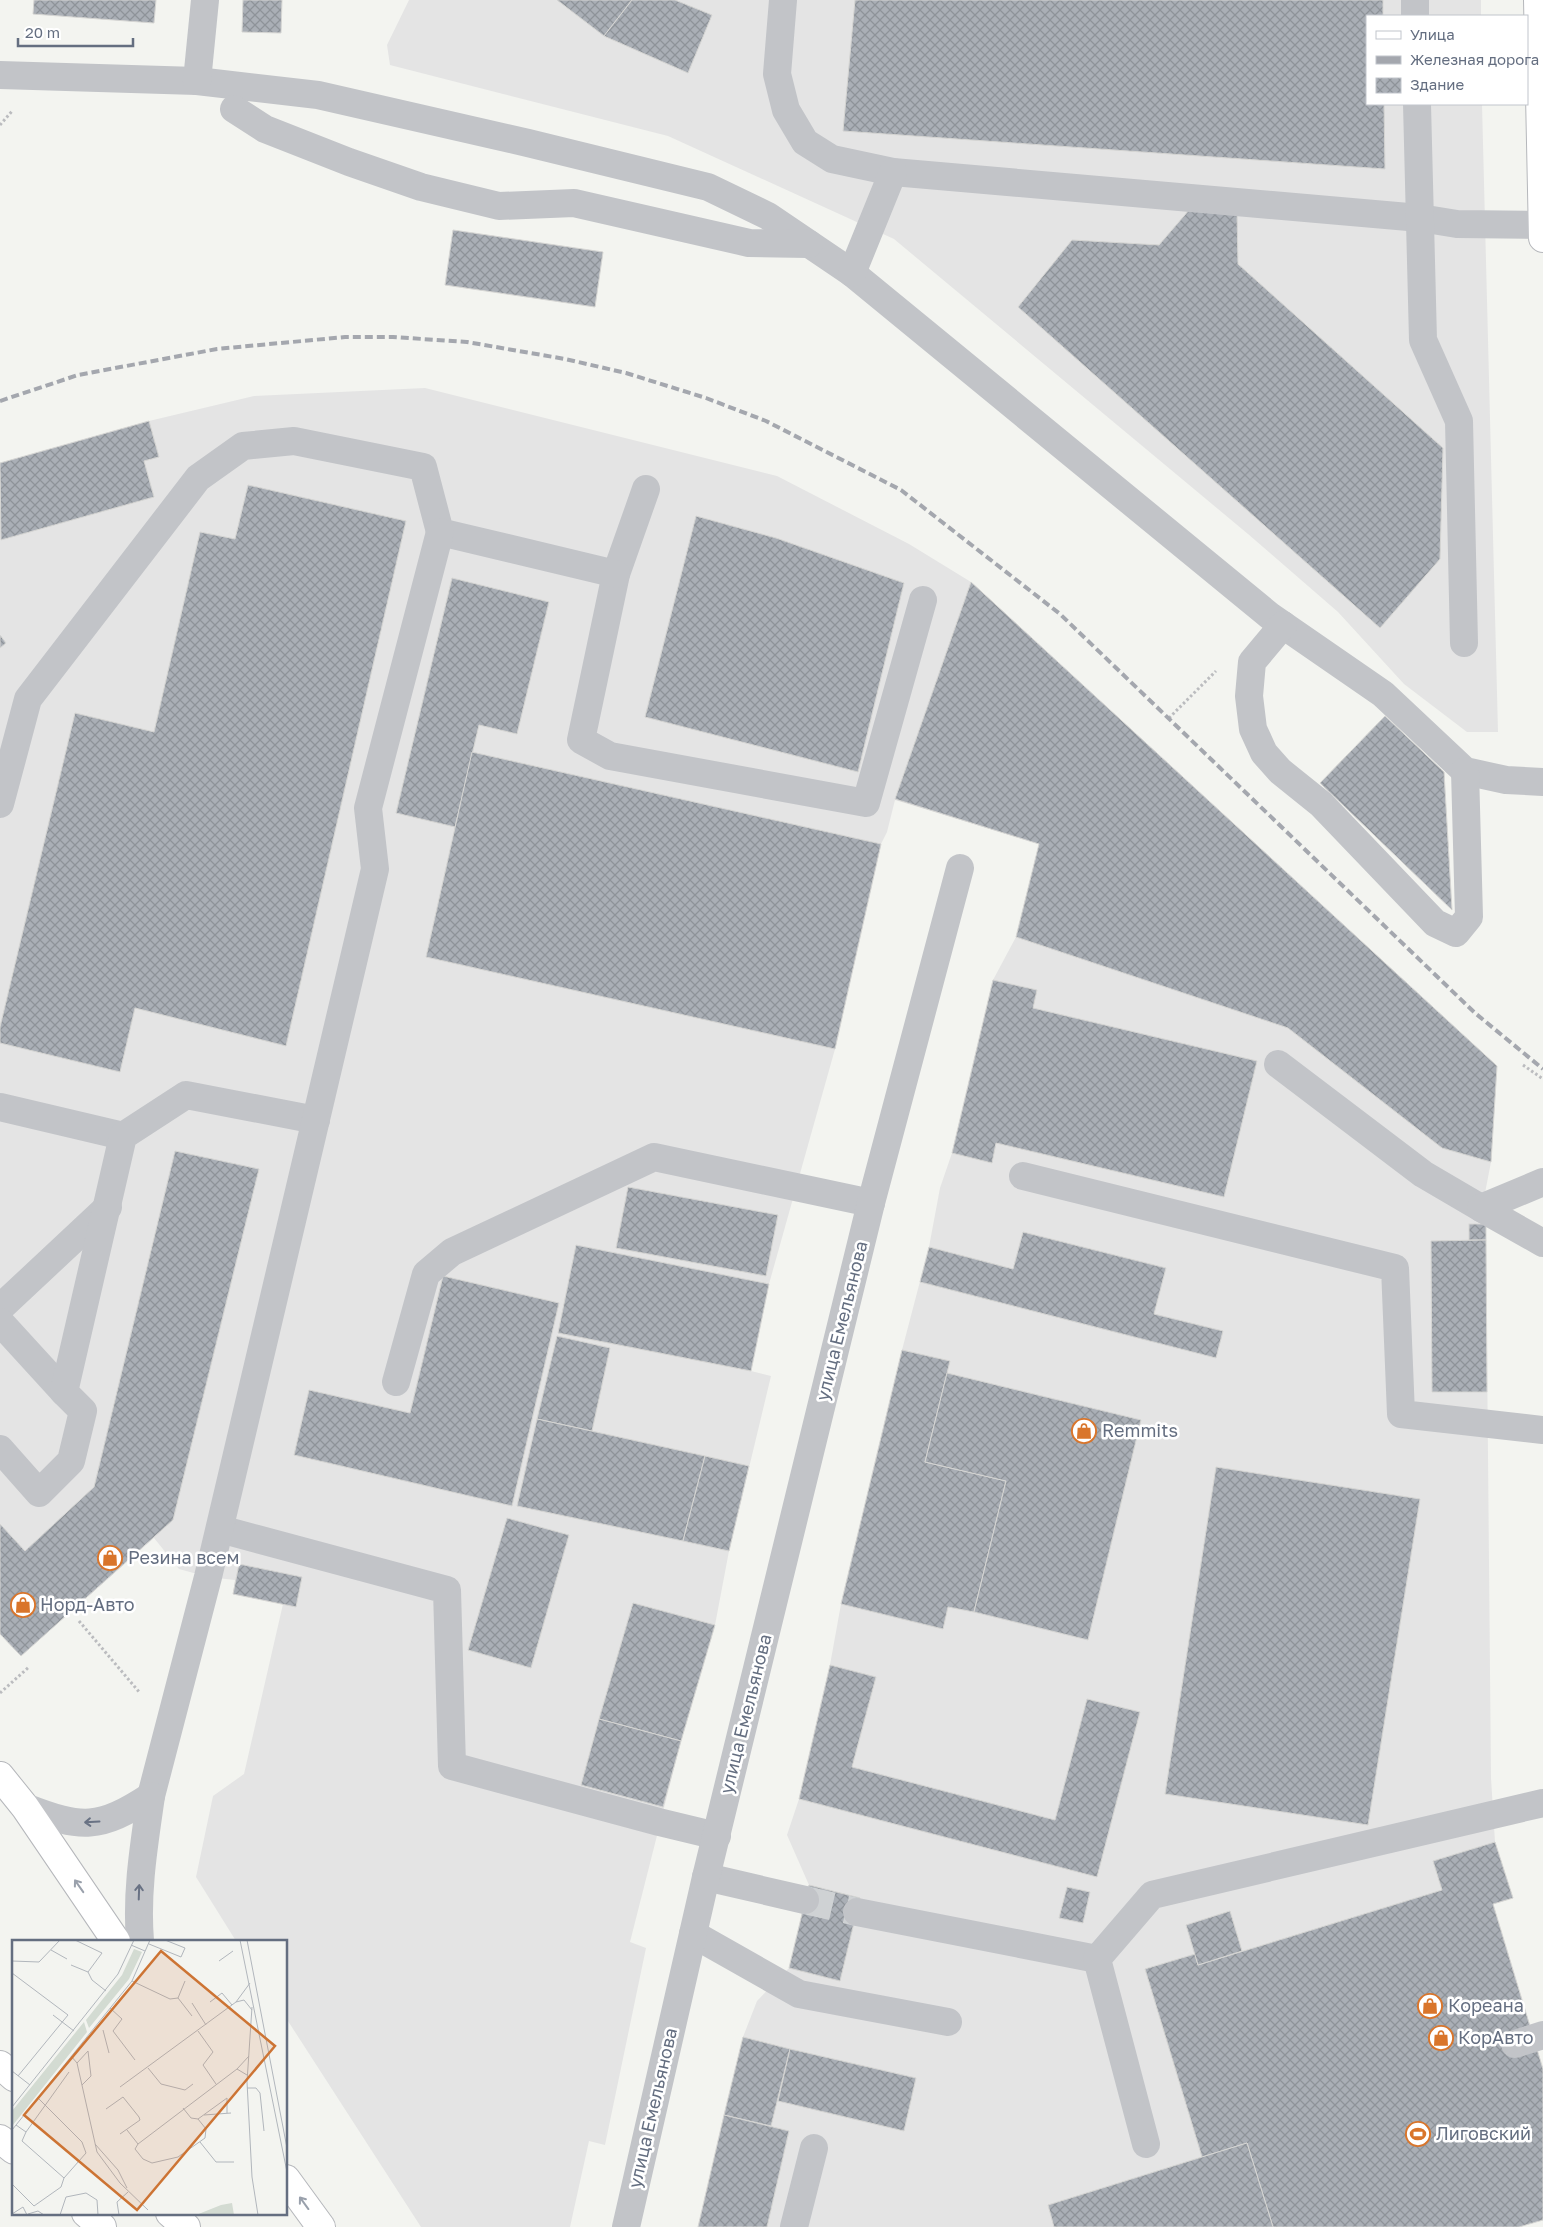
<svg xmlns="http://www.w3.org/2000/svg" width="1543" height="2227" font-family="'Golos Text',sans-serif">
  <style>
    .built { fill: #e4e4e4 }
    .building { fill: url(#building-cross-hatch); stroke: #d5d5d3 }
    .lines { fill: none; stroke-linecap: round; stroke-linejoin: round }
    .minor-tunnel { stroke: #cfd2d4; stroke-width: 28; stroke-dasharray: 28 14; stroke-linecap: butt }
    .major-casing { stroke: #b5b7bb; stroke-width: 30 }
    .path { stroke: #bbbcbf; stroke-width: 3; stroke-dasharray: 2.5 2.5; stroke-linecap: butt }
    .minor { stroke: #c2c4c8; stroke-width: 28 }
    .major { stroke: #fff; stroke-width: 28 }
    .rail { stroke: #a4a7ae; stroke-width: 4; stroke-dasharray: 8 4; stroke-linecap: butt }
    .oneway { stroke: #697284 }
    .oneway2 { stroke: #9aa1ac }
    .labels { text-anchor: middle; stroke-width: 5; stroke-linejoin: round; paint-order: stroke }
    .street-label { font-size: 18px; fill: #646e80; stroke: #fff }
    .poi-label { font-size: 18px; fill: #646e80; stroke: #fff; text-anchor: start }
    .inset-road { fill: none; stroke: #b1b6bc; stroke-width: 1 }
    .view { fill: #cd7434; fill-opacity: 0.15; stroke: #cd7434; stroke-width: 2.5 }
    .inset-edge { fill: none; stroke: #646e80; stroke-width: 2.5 }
  </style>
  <defs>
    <pattern id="building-cross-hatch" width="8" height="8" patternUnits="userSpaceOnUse" patternTransform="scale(1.25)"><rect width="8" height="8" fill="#aaafb6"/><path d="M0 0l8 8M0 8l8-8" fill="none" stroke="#8e9399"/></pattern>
  </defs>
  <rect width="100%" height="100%" fill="#f3f4f0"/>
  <g class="built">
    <path d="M409 0H1481V16H1367V104H1482L1498 732H1467L1404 684 1338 612 1248 534 894 239 668 136 390 65 387 45Z"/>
    <path d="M425 388 777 476 909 544 971 582 1497 1066 1491 1162 1479 1224H1486V1240L1491 1778 1495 1842 1513 1898 1493 1904 1543 2220 1519 2227H698L743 2037 757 2001 789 1968 809 1885 787 1835 799 1799 830 1665 841 1604 902 1350 929 1247 940 1188 952 1153 993 980 1016 937 1039 844 895 800 887 832 881 844 835 1049 769 1284 751 1371 771 1376 729 1551 715 1625 681 1741 630 1942 646 1948 605 2145 589 2141 570 2227H421L286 2018V1941H236L196 1877 213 1796 244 1774 283 1604 233 1594 235 1580 208 1577 179 1569 154 1538 21 1656 0 1634V463L149 421 254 396Z"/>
  </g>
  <g class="building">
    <path d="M34 0H156L154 23 33 14Z"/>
    <path d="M243 0H282L281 33 242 32Z"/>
    <path d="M557 0H632L604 36Z"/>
    <path d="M632 0H675L712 15 688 73 604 36Z"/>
    <path d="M855 0H1383V16H1367V104H1384L1385 169 843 131Z"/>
    <path d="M1190 209 1237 213 1238 264 1443 448 1440 559 1380 628 1018 307 1072 240 1159 245Z"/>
    <path d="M453 230 603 252 595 307 445 285Z"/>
    <path d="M149 421 159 457 144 461 154 497 1 540 0 463Z"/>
    <path d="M248 485 406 521 286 1046 135 1008 120 1072 0 1043V1027L75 713 154 732 200 532 235 539Z"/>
    <path d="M696 516 776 538 904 583 858 772 645 717Z"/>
    <path d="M452 578 549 602 517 734 479 725 455 827 396 813Z"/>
    <path d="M971 582 1497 1066 1491 1162 1442 1148 1288 1028 1016 937 1039 844 895 799Z"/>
    <path d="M0 635 6 643 0 648Z"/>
    <path d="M1385 716 1444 772 1452 910 1320 783Z"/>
    <path d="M472 752 881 844 835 1049 426 957Z"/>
    <path d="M993 980 1037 990 1033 1008 1257 1061 1224 1197 996 1143 992 1163 952 1153Z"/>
    <path d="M175 1151 259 1169 173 1520 21 1656 0 1634V1524L25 1551 94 1487Z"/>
    <path d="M628 1187 778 1215 766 1276 616 1248Z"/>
    <rect x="1469" y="1224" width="17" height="16"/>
    <path d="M1023 1232 1166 1268 1154 1314 1223 1331 1216 1358 920 1282 929 1247 1013 1269Z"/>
    <path d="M1486 1240 1487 1392H1432L1431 1241Z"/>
    <path d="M576 1245 769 1284 751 1371 558 1333Z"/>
    <path d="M443 1276 559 1303 512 1506 294 1455 309 1390 410 1413Z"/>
    <path d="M557 1336 610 1348 592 1431 537 1419Z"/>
    <path d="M902 1350 950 1361 925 1462 1006 1481 974 1612 948 1607 943 1629 841 1604Z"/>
    <path d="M947 1373 1141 1420 1088 1640 974 1612 1006 1481 925 1462Z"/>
    <path d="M537 1419 705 1456 683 1541 517 1506Z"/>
    <path d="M705 1456 749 1466 729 1551 683 1541Z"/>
    <path d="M1216 1467 1420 1499 1368 1825 1165 1794Z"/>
    <path d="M507 1518 569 1535 531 1668 468 1650Z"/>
    <path d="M239 1564 302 1577 296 1607 233 1594Z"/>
    <path d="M633 1603 715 1625 681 1741 599 1719Z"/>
    <path d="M830 1665 876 1677 852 1767 1055 1820 1087 1699 1140 1712 1097 1877 799 1799Z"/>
    <path d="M599 1719 681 1741 663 1807 581 1785Z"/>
    <path d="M1495 1842 1513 1898 1493 1904 1543 2069V2220L1519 2227H1273L1247 2143 1202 2157 1145 1969 1195 1954 1198 1965 1442 1890 1433 1861Z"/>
    <path d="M809 1885 860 1898 840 1981 789 1968Z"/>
    <path d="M1067 1887 1090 1892 1083 1923 1059 1918Z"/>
    <path d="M1230 1911 1242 1951 1198 1965 1186 1925Z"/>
    <path d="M743 2037 790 2049 771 2126 724 2115Z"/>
    <path d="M790 2049 916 2078 904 2131 778 2101Z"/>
    <path d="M724 2115 789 2131 767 2227H698Z"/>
    <path d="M1247 2143 1273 2227H1054L1048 2205Z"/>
  </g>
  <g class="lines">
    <path class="minor-tunnel" d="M805 1900 857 1912"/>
    <defs>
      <g id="major">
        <path d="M1538 0 1543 238"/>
        <path d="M0 1776 25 1807 116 1941"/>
        <path d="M0 2065 14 2077"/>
        <path d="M0 2139 14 2150"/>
        <path d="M286 2179 321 2227"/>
        <path d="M86 2213 102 2227"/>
        <path d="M170 2213 186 2227"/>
      </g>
    </defs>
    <use href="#major" class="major-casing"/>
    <g class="path">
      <path d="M0 125 13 110"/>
      <path d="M1169 718 1216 671"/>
      <path d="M1523 1065 1543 1079"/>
      <path d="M79 1621 140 1693"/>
      <path d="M0 1693 29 1667"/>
    </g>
    <g class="minor">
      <path d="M783 0 777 74 786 110 805 142 832 159 893 172 1420 218 1457 224 1543 225"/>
      <path d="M1415 0V16"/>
      <path d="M0 75 197 81 318 95 528 143 708 187 768 216 852 273 1270 616 1383 694 1465 771 1506 780 1543 782"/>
      <path d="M197 81 205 0"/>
      <path d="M1417 104 1423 340 1459 421 1464 643"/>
      <path d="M234 109 265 129 349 162 421 187 499 206 574 203 749 243 809 244"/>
      <path d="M852 273 893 172"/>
      <path d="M646 489 616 574 581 740 610 756 866 803 923 600"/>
      <path d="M1283 625 1252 662 1249 696 1253 729 1264 753 1280 771 1321 804 1435 923 1456 933 1469 917 1465 771"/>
      <path d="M0 804 28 699 198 478 243 446 294 441 423 467 440 532 616 574"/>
      <path d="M1278 1064 1423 1174 1481 1208"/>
      <path d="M0 1107 123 1136"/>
      <path d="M1023 1176 1395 1268 1401 1414 1543 1430"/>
      <path d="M1543 1182 1481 1208 1543 1243"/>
      <path d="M0 1308 108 1207"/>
      <path d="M0 1322 64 1392"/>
      <path d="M396 1382 426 1274 452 1252 654 1157 871 1203"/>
      <path d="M0 1449 39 1493 71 1461 83 1411 64 1392 123 1136 186 1095 316 1120"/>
      <path d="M220 1529 447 1590 452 1766 659 1822 717 1836"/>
      <path d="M151 1796 208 1577 375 869 368 808 440 532"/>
      <path d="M25 1807C82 1829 99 1830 151 1796 144 1845 136 1892 140 1941"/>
      <path d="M706 1877 805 1900"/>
      <path d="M857 1912 1097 1959"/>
      <path d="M693 1934 799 1994 948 2022"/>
      <path d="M1515 2044 1543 2035"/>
      <path d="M1146 2144 1097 1959 1152 1895 1543 1803"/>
      <path d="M626 2227 706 1877 871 1203 960 868"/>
      <path d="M794 2227 814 2148"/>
    </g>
    <use href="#major" class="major"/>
    <path class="rail" d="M0 401 78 375 217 349 345 337H393L467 342 565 359 626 373 706 398 766 421 901 490 1060 614 1475 1013 1543 1069"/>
  </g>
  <defs><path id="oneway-shaft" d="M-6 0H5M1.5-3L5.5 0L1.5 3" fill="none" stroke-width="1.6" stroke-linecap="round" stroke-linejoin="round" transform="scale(1.25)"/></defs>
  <g class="oneway">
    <use href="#oneway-shaft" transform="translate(92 1822) rotate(177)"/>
    <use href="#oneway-shaft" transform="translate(139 1892) rotate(-88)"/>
  </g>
  <g class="oneway2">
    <use href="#oneway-shaft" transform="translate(79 1886) rotate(-125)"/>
    <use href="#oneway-shaft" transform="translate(304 2203) rotate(-126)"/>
  </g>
  <defs>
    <symbol id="shop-ring" viewBox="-11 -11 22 22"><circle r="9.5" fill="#fff" stroke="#d9752b" stroke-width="1.5"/><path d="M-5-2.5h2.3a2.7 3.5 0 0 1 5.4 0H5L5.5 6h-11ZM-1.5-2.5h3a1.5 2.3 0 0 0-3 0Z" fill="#d9752b"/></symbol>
    <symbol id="stadium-ring" viewBox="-11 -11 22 22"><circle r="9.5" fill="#fff" stroke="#d9752b" stroke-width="1.5"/><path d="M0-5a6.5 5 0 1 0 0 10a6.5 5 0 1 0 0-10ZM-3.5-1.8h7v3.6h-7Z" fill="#d9752b"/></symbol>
  </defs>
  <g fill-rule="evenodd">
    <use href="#shop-ring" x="1070" y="1417" width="28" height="28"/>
    <use href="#shop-ring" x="96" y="1544" width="28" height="28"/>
    <use href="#shop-ring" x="9" y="1591" width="28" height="28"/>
    <use href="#shop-ring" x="1416" y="1992" width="28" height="28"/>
    <use href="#shop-ring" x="1427" y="2024" width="28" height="28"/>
    <use href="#stadium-ring" x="1404" y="2120" width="28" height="28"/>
  </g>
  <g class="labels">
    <g class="street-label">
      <text transform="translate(842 1321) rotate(-76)" y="6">улица Емельянова</text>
      <text transform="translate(746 1714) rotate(-76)" y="6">улица Емельянова</text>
      <text transform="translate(653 2108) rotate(-77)" y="6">улица Емельянова</text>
    </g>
    <g class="poi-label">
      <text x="1102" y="1437">Remmits</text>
      <text x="128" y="1564">Резина всем</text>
      <text x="40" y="1611">Норд-Авто</text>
      <text x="1448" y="2012">Кореана</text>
      <text x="1458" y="2044">КорАвто</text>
      <text x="1436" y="2140">Лиговский</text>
    </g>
  </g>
  <g transform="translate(12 1940)">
    <rect width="275" height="275" fill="#f3f4f0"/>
    <path d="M122 9 130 12 117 39 77 88 74 80 110 35ZM72 82 75 92 1 185 0 171ZM220 263 222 275H184L209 265Z" fill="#d3dbd2"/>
    <path class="inset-road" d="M63 0 90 13 76 32 80 40 94 51M228 0 275 232M235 0 275 208M137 4 169 17 173 8 153 0M119 5 133 11M39 10 55 19M0 21 27 22 48 0M207 21 221 11M59 25 76 32M0 33 56 75 6 136M120 41 158 59 166 58 173 41M166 58 180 76M198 62 210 53 220 65M224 62 232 60 240 70M180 63 194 85M240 67 235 142 240 237 246 275M98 68 110 79 101 91 123 120M41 75 62 91M91 90 97 113M186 91 201 112 191 125 204 144M59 116 65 123 85 212 108 243 136 270M65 123 76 111 79 136 70 145M136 128 149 144 173 150 181 144M0 131 18 145M235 135 225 129 237 116M108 147 224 62 238 43M235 148H244L248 153 252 191M0 167 106 34 122 0M171 168 179 178 186 179 215 158V173M94 169 111 157 127 177 128 180 108 194M192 175 219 173M4 185 14 192 57 132M0 190 120 41 138 0M115 190 126 204 123 209 131 219 140 223 166 217 193 198 194 189 186 179M14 192 10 201 52 238M188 202 204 222H222M83 204 106 230 115 248M126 204 225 129M0 244 22 266 49 247 52 238 74 213 70 202 26 158M0 274 11 267 15 275M16 274 26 271 32 275M48 275 54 257 74 253 85 260 86 275M107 275 105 262 116 252"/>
    <path class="view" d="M149 11 263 106 125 270 12 175Z"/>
    <rect width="275" height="275" class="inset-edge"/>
  </g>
  <rect x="1366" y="15" width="162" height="90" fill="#ffffff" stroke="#c1c5cc"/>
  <rect x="1376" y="31" width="25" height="8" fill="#ffffff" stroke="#c1c5cc"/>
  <text x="1410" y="40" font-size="15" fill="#646e80">Улица</text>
  <rect x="1376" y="56" width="25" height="8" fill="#a4a7ae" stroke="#c1c5cc"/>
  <text x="1410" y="65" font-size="15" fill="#646e80">Железная дорога</text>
  <rect x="1376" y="78" width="25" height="15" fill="url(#building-cross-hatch)" stroke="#c1c5cc"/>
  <text x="1410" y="90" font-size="15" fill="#646e80">Здание</text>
  <path d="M18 38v8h115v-8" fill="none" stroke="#646e80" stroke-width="2.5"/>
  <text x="25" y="38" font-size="15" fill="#646e80" stroke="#ffffff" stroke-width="4" paint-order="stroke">20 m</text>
</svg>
